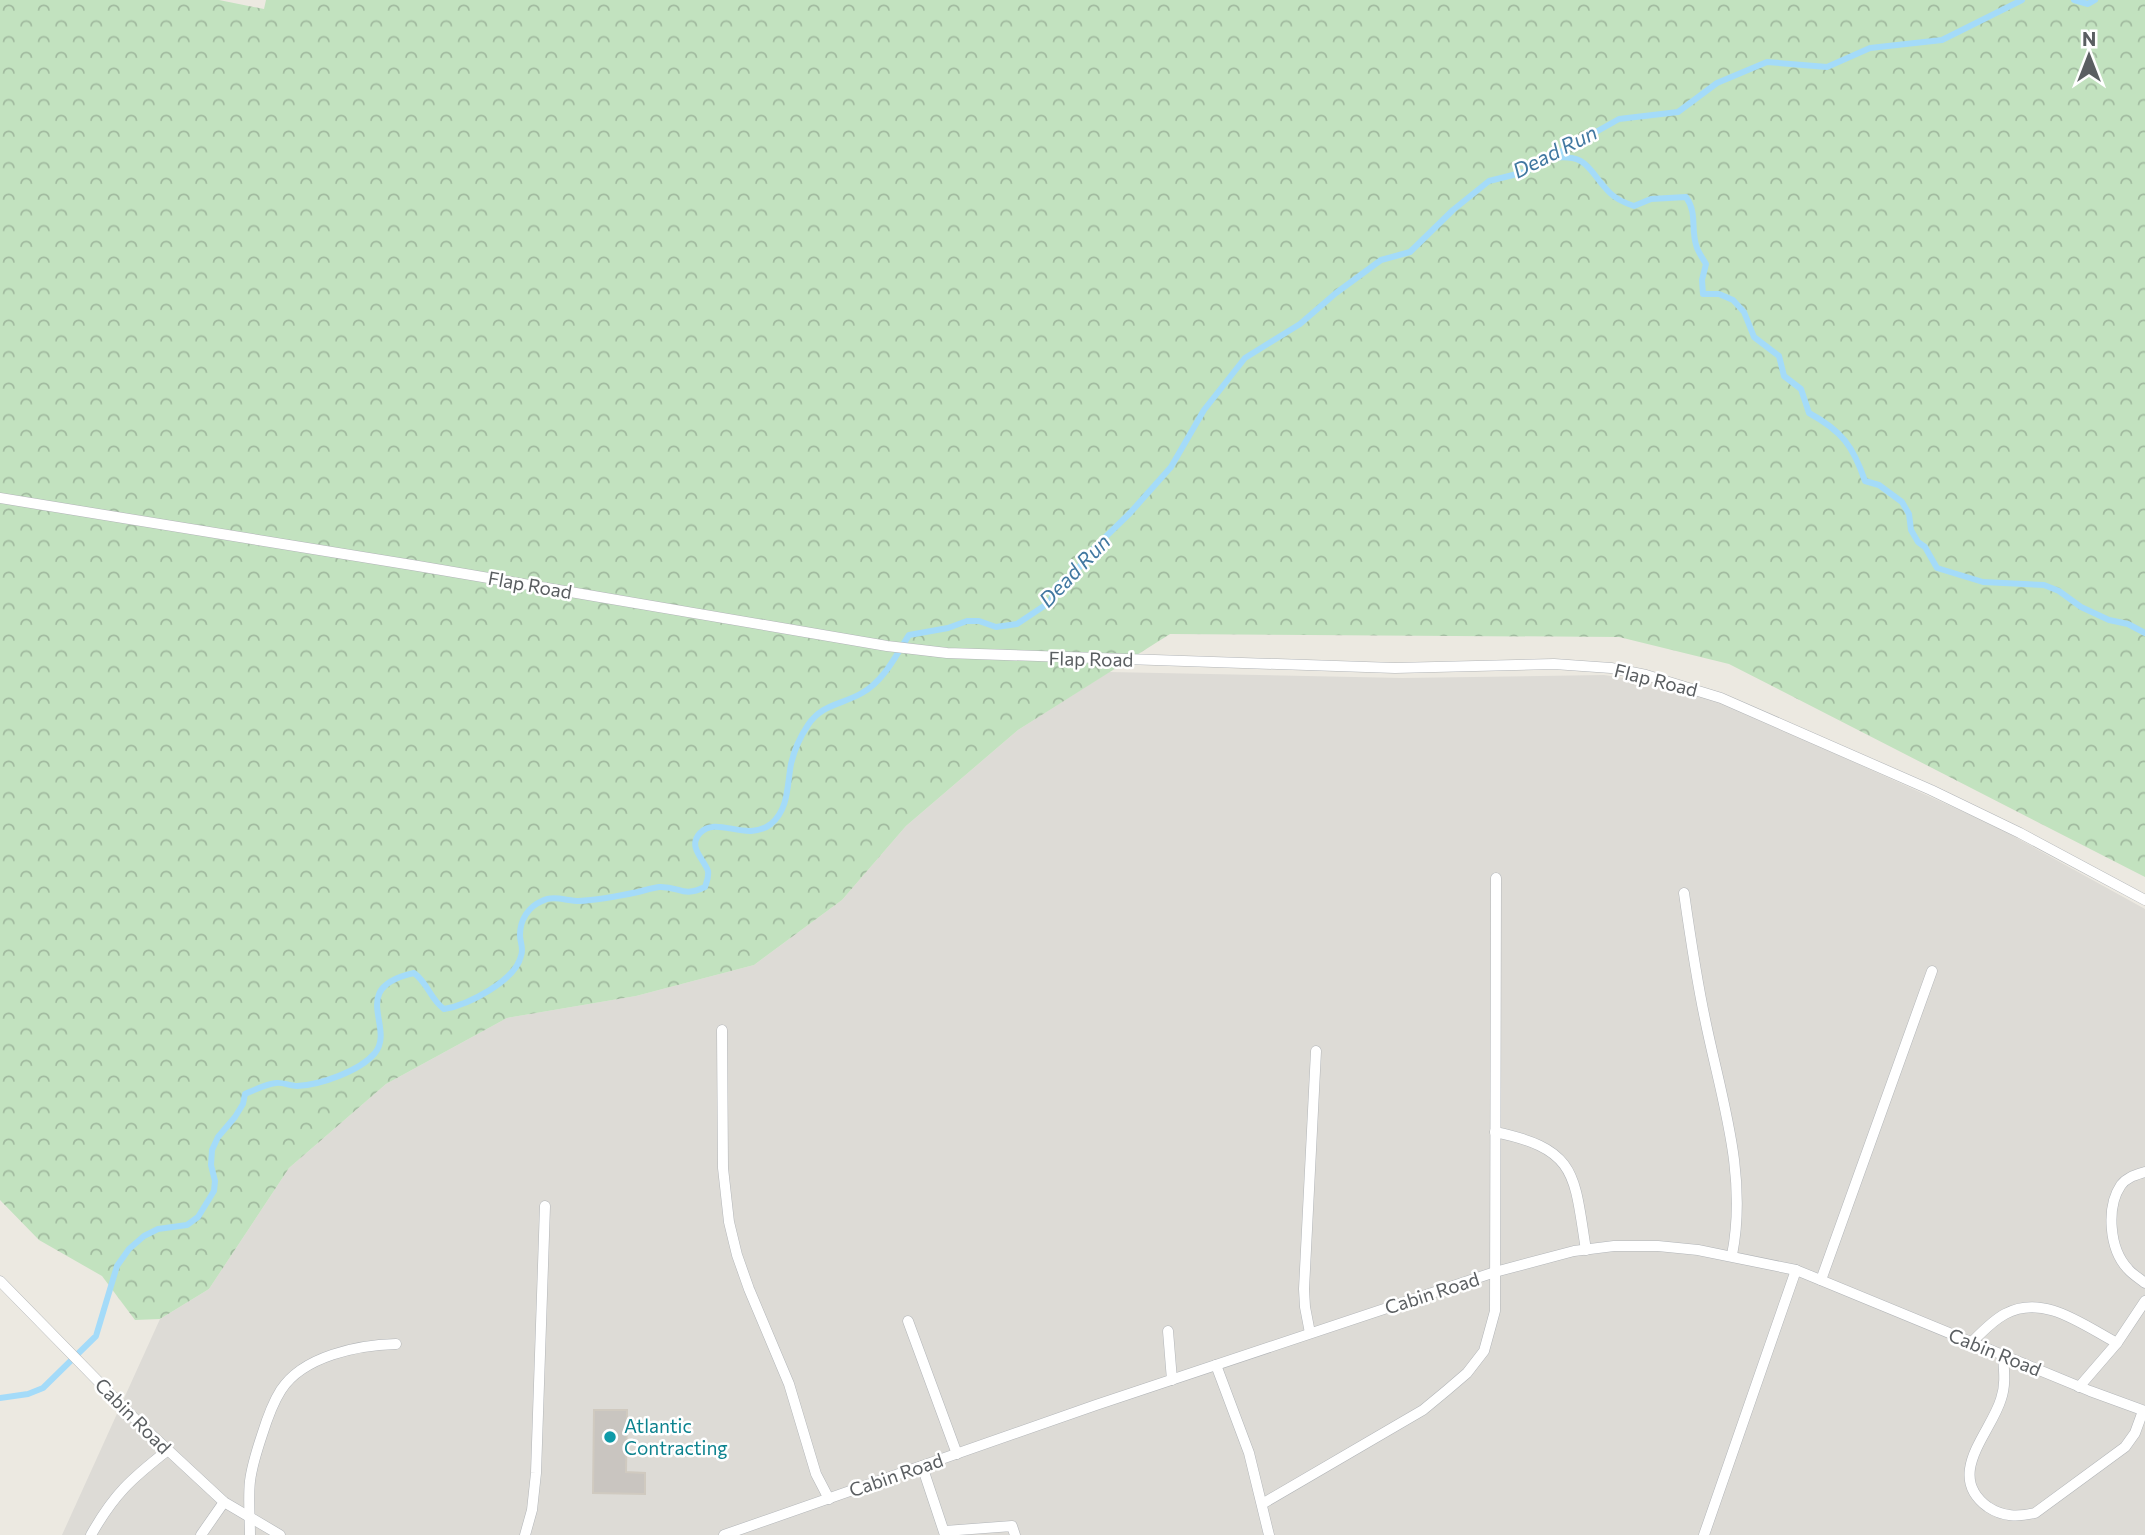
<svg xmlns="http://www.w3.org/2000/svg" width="2145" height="1535" font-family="Commissioner,sans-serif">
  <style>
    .industrial { fill: #dddbd6 }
    .forest { fill: url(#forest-crowns) }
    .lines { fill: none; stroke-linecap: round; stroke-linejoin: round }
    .stream { stroke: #a4dbf9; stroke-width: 6 }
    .building { fill: #c9c5c0; stroke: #d0cac0; stroke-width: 2 }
    .lane-casing { stroke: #b2b5b8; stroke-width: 11 }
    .lane { stroke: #fff; stroke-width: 10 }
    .culture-dot { fill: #0f9aa8; stroke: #fff; stroke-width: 2.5 }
    .labels { text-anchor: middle; stroke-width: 5; stroke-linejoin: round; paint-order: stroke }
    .street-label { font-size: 19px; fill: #5a5e61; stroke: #fff }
    .culture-label { font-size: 19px; fill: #0d838f; stroke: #fff; text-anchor: start }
    .water-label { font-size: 21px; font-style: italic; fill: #4178a1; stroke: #fff }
  </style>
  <defs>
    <pattern id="forest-crowns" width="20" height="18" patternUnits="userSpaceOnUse" patternTransform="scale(1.75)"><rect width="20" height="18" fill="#c2e2bf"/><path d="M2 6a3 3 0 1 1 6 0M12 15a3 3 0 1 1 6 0" fill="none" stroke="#a1ba9f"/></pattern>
  </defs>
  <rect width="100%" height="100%" fill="#ece9e1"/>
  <path class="industrial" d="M1109 672 1402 678 1604 675 1661 684 1712 698 1997 827 2145 909V1535H62L160 1319 209 1289 289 1168 386 1084 507 1018 636 996 754 965 842 900 906 826 1018 730Z"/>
  <path class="forest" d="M0 0H219L264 9 266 0H2145V877L1729 664 1619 637 1170 634 1018 730 906 826 842 900 754 965 636 996 507 1018 386 1084 289 1168 209 1289 160 1319 135 1320 102 1276 39 1240 0 1200Z"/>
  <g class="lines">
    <g class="stream">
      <path d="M2074 0 2088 4 2095 0"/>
      <path d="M1552 158C1589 153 1588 171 1610 193 1617 200 1625 203 1634 206L1651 199 1686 197C1698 214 1690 229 1697 248 1699 253 1703 259 1706 264L1702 280 1703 294H1719L1733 300 1744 312 1754 337 1779 356 1784 376 1801 389 1809 413C1842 431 1853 446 1865 481L1879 485 1902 502 1909 514 1911 530 1918 542 1925 547 1937 568 1983 582 2044 585 2059 591 2081 607 2109 620 2128 624 2145 633"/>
      <path d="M0 1398 28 1394 43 1388 96 1336 117 1266 129 1249 144 1236 158 1229 187 1225 198 1217 214 1191 215 1181 211 1165 212 1150 218 1137 235 1117 243 1104 245 1094C254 1090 266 1084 276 1083 283 1082 290 1086 297 1086 320 1085 360 1071 375 1053 396 1027 347 988 414 973 428 983 430 999 444 1009 468 1005 515 981 521 956 524 948 520 943 520 935 520 920 528 907 542 901 553 895 567 901 579 901 599 900 619 896 638 892 645 890 652 888 659 887 680 886 682 898 705 887 707 881 709 877 708 871 704 859 687 847 700 833 717 815 746 843 771 824 789 809 787 785 791 764 794 751 800 737 808 725 822 704 841 705 862 693 884 681 896 655 909 635L948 628 967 621H979L996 627 1017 624 1050 602 1057 585 1076 572 1088 554 1130 513 1171 467 1204 410 1245 358 1300 324 1336 293 1381 260 1410 252 1453 210 1489 181 1525 172 1619 119 1678 112 1717 83 1767 62 1827 67 1870 48 1942 40 2022 0"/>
    </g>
  </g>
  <path class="building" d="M594 1410H627L626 1472 645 1473V1494L593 1493Z"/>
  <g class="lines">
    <defs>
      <g id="lane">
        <path d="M0 498 418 566 887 646 947 653 1395 668 1554 664 1611 668 1646 675 1721 698 1931 790 2020 833 2145 900"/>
        <path d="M1684 893C1690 935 1696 977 1705 1019 1721 1098 1748 1174 1732 1255"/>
        <path d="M722 1030 723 1168 729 1222 737 1255 749 1289 789 1384 816 1474 829 1499"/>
        <path d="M1495 1132C1578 1149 1574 1175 1586 1250"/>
        <path d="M2145 1172C2136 1175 2127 1177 2121 1185 2106 1207 2109 1249 2128 1269 2132 1274 2139 1278 2145 1283"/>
        <path d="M1821 1280 1932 971"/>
        <path d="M0 1281 141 1425 224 1502 280 1535"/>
        <path d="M908 1321 957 1454"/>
        <path d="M1168 1331 1172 1380"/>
        <path d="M1310 1333 1305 1307 1304 1289 1316 1051"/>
        <path d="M1971 1343C1982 1332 1992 1321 2005 1314 2043 1293 2083 1325 2117 1343"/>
        <path d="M2003 1356C2004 1370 2006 1385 2001 1399 1991 1433 1944 1475 1988 1507 2003 1517 2018 1517 2035 1513L2125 1447 2135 1433 2143 1411"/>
        <path d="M1216 1365 1249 1453 1269 1535"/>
        <path d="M2079 1387 2117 1343 2145 1301"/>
        <path d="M922 1466 945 1535"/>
        <path d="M1262 1504 1423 1410 1446 1391 1467 1373 1484 1351 1495 1311 1496 878"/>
        <path d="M945 1531 1012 1526 1015 1535"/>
        <path d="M91 1535C114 1494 131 1479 168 1450"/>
        <path d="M201 1535 224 1502"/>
        <path d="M250 1535C250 1517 248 1499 250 1481 252 1465 257 1450 262 1435 267 1419 272 1404 281 1390 303 1356 358 1345 396 1344"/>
        <path d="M525 1535 532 1510 536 1473 545 1206"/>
        <path d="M724 1535 1096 1405 1495 1272 1574 1251 1614 1246H1658L1698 1250 1796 1270 2090 1391 2145 1411"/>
        <path d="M1704 1535 1796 1270"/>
      </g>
    </defs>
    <use href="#lane" class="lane-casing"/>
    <use href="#lane" class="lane"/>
  </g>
  <circle class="culture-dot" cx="610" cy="1437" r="7"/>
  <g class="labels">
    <g class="street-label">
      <text transform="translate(530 585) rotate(10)" y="7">Flap Road</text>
      <text transform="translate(1091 659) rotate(1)" y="7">Flap Road</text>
      <text transform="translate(1656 680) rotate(14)" y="7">Flap Road</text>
      <text transform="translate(1432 1293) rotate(-18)" y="7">Cabin Road</text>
      <text transform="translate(1995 1352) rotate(22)" y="7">Cabin Road</text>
      <text transform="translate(133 1416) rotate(45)" y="7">Cabin Road</text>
      <text transform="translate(896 1475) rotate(-19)" y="7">Cabin Road</text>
    </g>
    <g class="culture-label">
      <text x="624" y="1433">Atlantic<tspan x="624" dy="22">Contracting</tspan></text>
    </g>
    <g class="water-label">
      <text transform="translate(1555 152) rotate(-27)" y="7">Dead Run</text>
      <text transform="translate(1075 571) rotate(-46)" y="7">Dead Run</text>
    </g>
  </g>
  <g transform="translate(2089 56)" stroke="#ffffff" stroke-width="5" paint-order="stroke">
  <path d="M0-5L12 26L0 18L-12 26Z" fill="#5a5e61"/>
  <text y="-10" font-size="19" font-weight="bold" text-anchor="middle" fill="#5a5e61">N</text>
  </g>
</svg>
